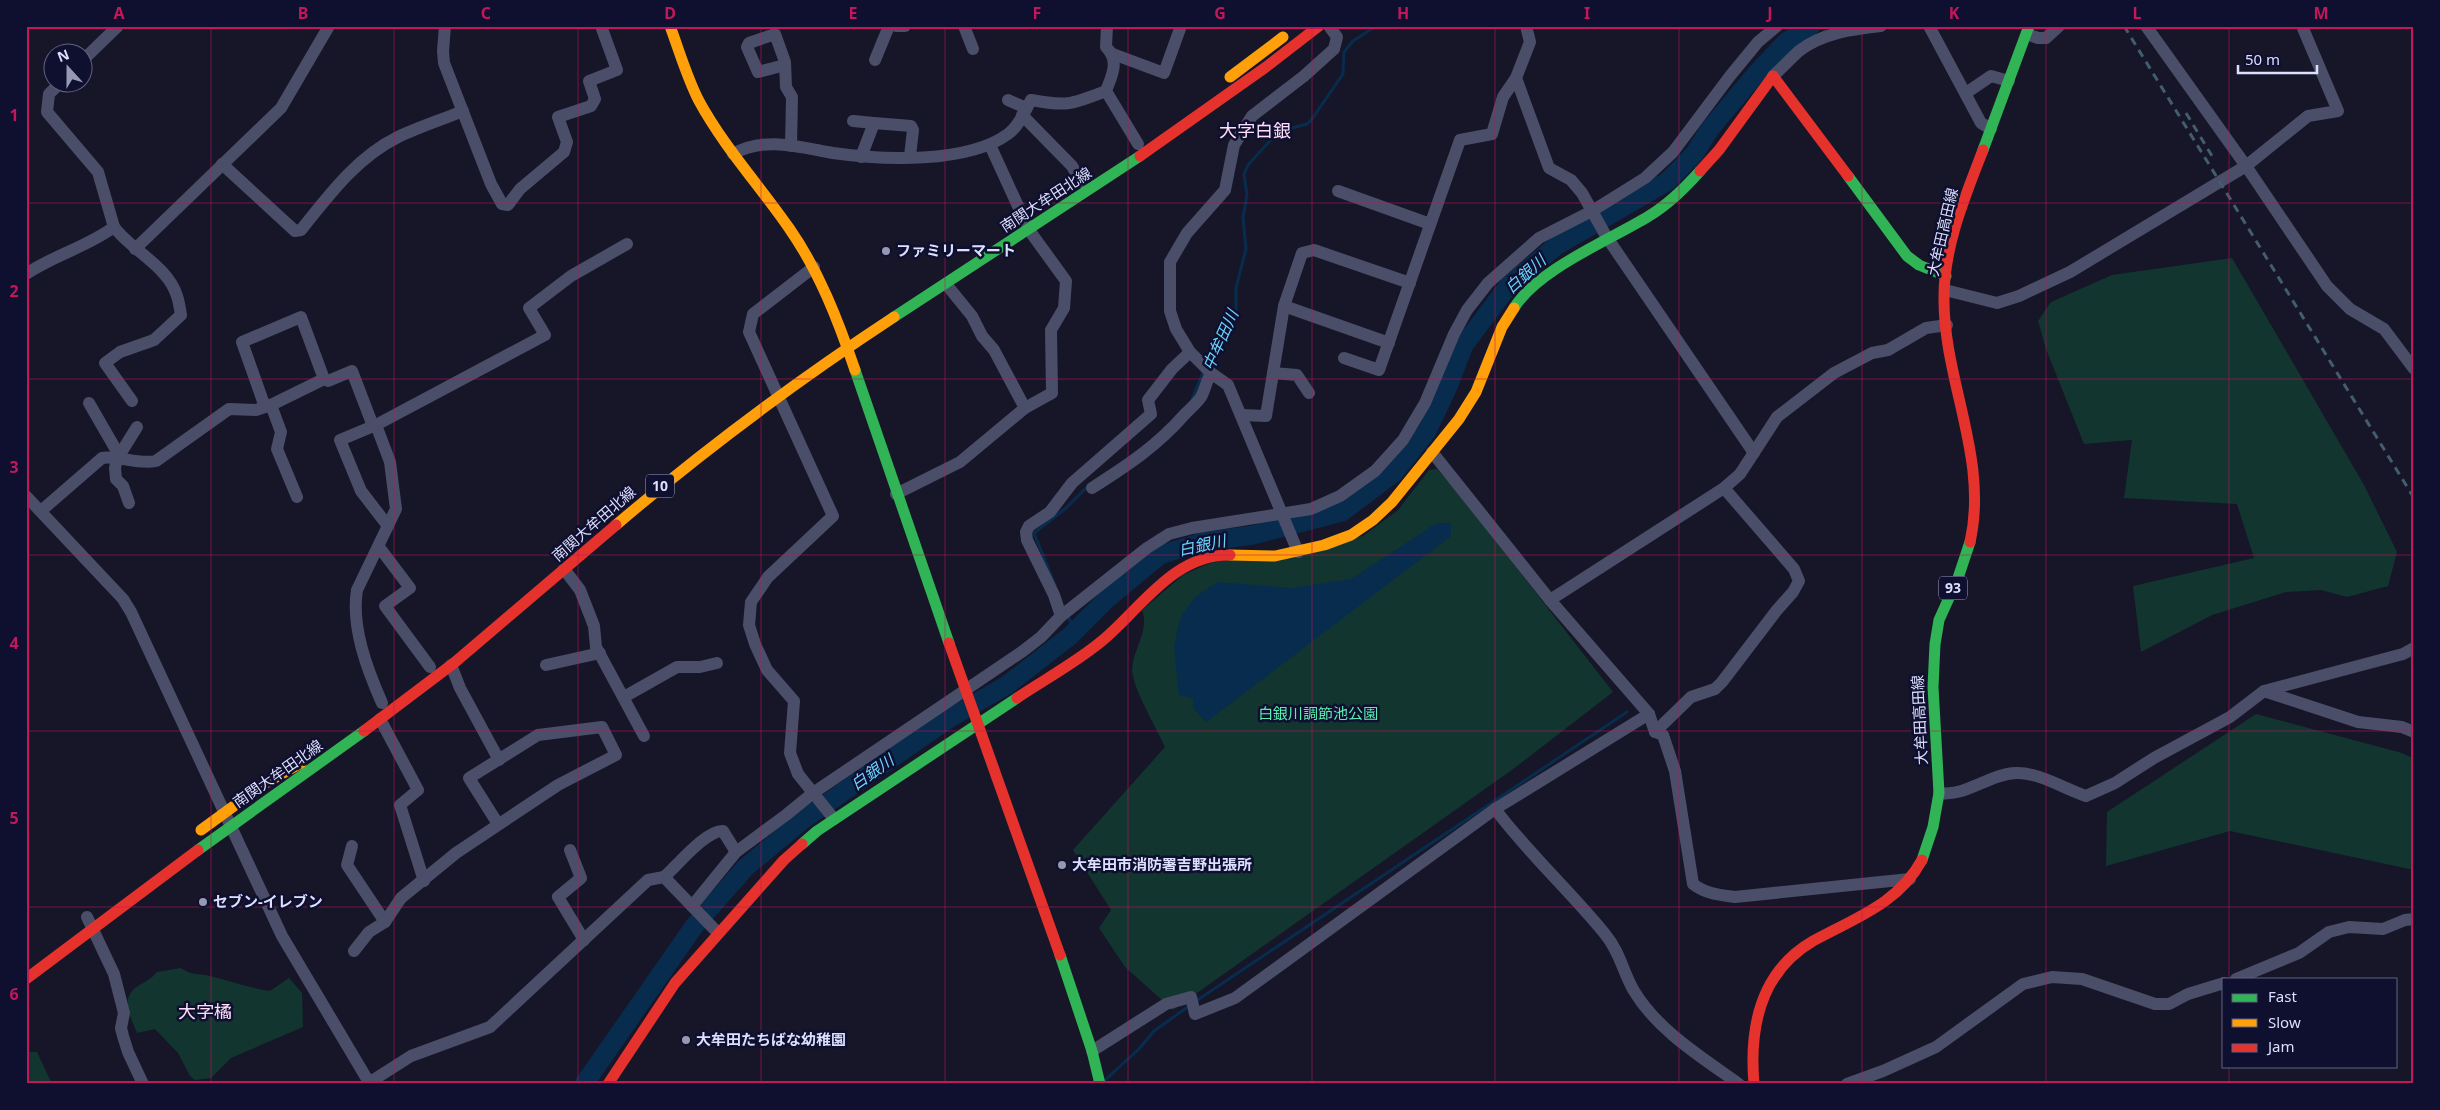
<svg xmlns="http://www.w3.org/2000/svg" width="2440" height="1110" font-family="'Noto Sans','Noto Sans JP',sans-serif">
  <style>
    .green { fill: #123530 }
    .water { fill: #072c4e }
    .lines { fill: none; stroke-linecap: round; stroke-linejoin: round }
    .stream { stroke: #072c4e; stroke-width: 3 }
    .river { stroke: #072c4e; stroke-width: 19 }
    .street { stroke: #4b4e69; stroke-width: 12 }
    .fast { stroke: #30b455; stroke-width: 11 }
    .slow { stroke: #ff9f0a; stroke-width: 11 }
    .jam { stroke: #e5322d; stroke-width: 11 }
    .rail { stroke: #425d6d; stroke-width: 3; stroke-dasharray: 8 6; stroke-linecap: butt }
    .grid { fill: none; stroke: #c2185b; stroke-width: 1; stroke-opacity: 0.55 }
    .poi-dot { fill: #9799b4; stroke: #0f0f2f; stroke-width: 2 }
    .labels { text-anchor: middle; stroke-width: 5; stroke-linejoin: round; paint-order: stroke }
    .shield { fill: #0f0f2f; stroke: #9fa1c1; stroke-width: 1 }
    .shield-label { font-size: 14px; font-weight: bold; fill: #dddfff }
    .street-label { font-size: 15px; fill: #dddfff; stroke: #0f0f2f }
    .poi-label { font-size: 15px; font-weight: bold; fill: #dddfff; stroke: #0f0f2f; text-anchor: start }
    .park-label { font-size: 15px; fill: #5aedaf; stroke: #0f0f2f }
    .water-label { font-size: 16px; font-style: italic; fill: #6bd4ff; stroke: #0f0f2f }
    .quarter-label { font-size: 18px; fill: #ffdff9; stroke: #0f0f2f }
    .neatline { fill: none; stroke: #c2185b; stroke-width: 2 }
    .grid-label { font-size: 16px; text-anchor: middle; font-weight: bold; fill: #c2185b }
  </style>
  <rect width="100%" height="100%" fill="#161628"/>
  <g class="green">
    <path d="M2232 258 2364 485 2397 552 2388 586 2347 597 2321 590 2286 592 2212 615 2141 652 2133 586 2254 558 2237 504 2124 498 2132 440 2084 444 2046 349 2038 321 2051 302 2112 275Z"/>
    <path d="M1437 469 1460 495 1613 692 1516 767 1173 1010 1125 967 1099 928 1111 910 1073 850 1165 747C1157 729 1132 687 1132 669 1133 649 1150 630 1142 610L1183 575 1210 563 1363 536 1398 510 1429 470Z"/>
    <path d="M2256 714 2402 753 2414 759V870L2230 831 2106 866 2107 812Z"/>
    <path d="M181 968C193 976 196 973 210 976 230 981 249 988 270 991L289 978 302 993 303 1027 231 1058 211 1078 195 1080 190 1076 178 1053 155 1029 137 1033C131 1017 119 998 138 986 146 981 151 979 157 972Z"/>
    <path d="M26 1052H37L52 1084H26Z"/>
  </g>
  <path class="water" d="M1437 523H1451V536L1206 722 1193 708V698L1179 695 1174 647 1180 619 1194 598 1217 582 1292 588 1351 579Z"/>
  <g class="lines">
    <g class="stream">
      <path d="M1207 365 1236 310V288L1246 249 1243 218 1247 195 1244 174 1248 165 1278 132 1307 124 1312 119 1343 74 1344 52 1353 41 1376 26"/>
      <path d="M1192 399 1204 370"/>
      <path d="M1055 585 1034 533 1066 508 1089 485"/>
      <path d="M1068 616 1075 631"/>
      <path d="M1196 1001 1627 712"/>
      <path d="M1104 1081 1139 1049 1154 1031 1189 1006"/>
    </g>
    <path class="river" d="M584 1084 695 925 745 868 804 819 950 718 1007 685 1070 636 1107 599 1160 555 1202 542 1253 535 1342 512 1394 473 1427 431 1447 389 1464 345 1509 285 1556 246 1668 181 1695 153 1709 130 1755 75 1786 42 1811 26"/>
    <g class="street">
      <path d="M445 26 443 51 444 63 491 184 502 204 508 205 520 189 564 152 567 142 558 117 591 106 595 99 589 81 617 70 601 26"/>
      <path d="M896 26H905"/>
      <path d="M964 26 973 49"/>
      <path d="M1929 26 1981 123 1991 129"/>
      <path d="M2146 26 2246 166 2327 286 2350 309 2384 329 2414 369"/>
      <path d="M2027 34 2038 38H2046L2059 26"/>
      <path d="M1113 54 1164 73 1181 26"/>
      <path d="M875 60 889 26"/>
      <path d="M82 61 118 26"/>
      <path d="M785 65 758 72 747 47 749 43 775 34 785 62 786 87 792 97 791 146"/>
      <path d="M1773 76C1782 68 1790 59 1799 51 1822 33 1853 29 1881 26"/>
      <path d="M1516 78 1549 168 1571 180 1582 193 1606 236 1754 453"/>
      <path d="M1106 91 1138 144"/>
      <path d="M1966 93 1991 76 2009 81"/>
      <path d="M1008 100 1026 108"/>
      <path d="M1022 115 1072 166 1081 182"/>
      <path d="M853 121 874 123"/>
      <path d="M733 154C765 136 799 147 833 153 882 160 967 164 1008 134 1019 126 1025 111 1031 100 1068 107 1072 104 1106 91 1112 75 1120 61 1106 47L1107 26"/>
      <path d="M861 157 874 123 911 126 913 130 910 156"/>
      <path d="M222 164 295 231 301 230C329 195 357 157 398 137 419 127 441 120 463 111"/>
      <path d="M1338 191 1430 224"/>
      <path d="M114 227C132 251 168 266 177 296 179 302 180 309 181 315L154 340 120 352 105 363 132 401"/>
      <path d="M135 249 281 108 329 26"/>
      <path d="M814 267 753 314 749 332 833 516 768 577 751 602 749 625 755 644 767 670 794 701 790 753 798 774 834 819"/>
      <path d="M26 274C54 255 87 247 114 227L98 172 47 112 49 94 61 82"/>
      <path d="M946 284 972 316 982 336 994 350 1025 408"/>
      <path d="M1945 290 1997 303 2019 296 2070 272 2246 166 2308 116 2338 111 2302 26"/>
      <path d="M1284 306 1389 343"/>
      <path d="M1344 358 1379 370 1460 140 1492 134 1503 97 1516 78 1530 42 1526 26"/>
      <path d="M1273 373 1297 375 1309 393"/>
      <path d="M324 379 328 381 352 371 373 426"/>
      <path d="M89 403 119 455"/>
      <path d="M265 407 242 342 301 317 324 379 271 405"/>
      <path d="M1242 415 1266 416 1284 306 1302 253 1314 250 1410 283"/>
      <path d="M376 425 390 462 396 509 357 590C351 627 367 669 382 703"/>
      <path d="M1432 452 1550 600 1649 714 1655 732 1663 735 1675 771 1693 884C1706 894 1720 895 1735 897L1910 879"/>
      <path d="M1092 488C1128 465 1157 446 1185 414 1190 409 1197 403 1201 397 1205 390 1206 382 1211 373"/>
      <path d="M896 494 960 462 1025 408 1052 393 1051 330 1064 308 1066 281 1029 230 990 145"/>
      <path d="M26 496 123 599 131 612 282 936 370 1084"/>
      <path d="M129 503 123 486 116 479 115 468 117 459 137 427"/>
      <path d="M42 510 102 458C119 455 137 465 156 461L229 409 256 410 271 405 281 432 277 449 297 497"/>
      <path d="M388 526 361 491 340 440 376 425 545 335 529 308 571 276 627 244"/>
      <path d="M379 547 410 588 385 606 430 667"/>
      <path d="M1298 552 1228 385 1211 373 1190 352 1176 329 1170 311V262L1187 233 1225 190 1234 145 1252 116 1304 76 1334 49 1337 37 1329 26"/>
      <path d="M564 569 580 590 594 626 596 647 644 736"/>
      <path d="M1550 600 1724 488 1740 474 1777 417 1834 373 1872 353 1888 350 1926 328 1947 325"/>
      <path d="M1061 616 1054 595 1027 540 1026 532 1029 526 1050 512 1072 483 1151 414 1148 400 1172 369 1190 352"/>
      <path d="M451 665 460 688 499 760"/>
      <path d="M546 665 600 653"/>
      <path d="M2264 691 2358 722 2402 727 2414 732"/>
      <path d="M624 697 677 667H700L717 663"/>
      <path d="M1649 714 1495 809C1529 854 1570 891 1605 934 1620 952 1623 972 1634 991 1658 1031 1703 1058 1739 1084"/>
      <path d="M380 719 418 790 400 805 424 881"/>
      <path d="M1655 732 1691 697 1715 689 1722 682 1777 610 1793 592 1799 581 1794 569 1724 488"/>
      <path d="M1939 793C1966 797 1989 774 2016 773 2038 772 2065 789 2086 796L2115 783 2154 758 2230 717 2264 691 2403 654 2414 648"/>
      <path d="M352 846 347 865 385 922"/>
      <path d="M570 850 581 878 558 897 584 940"/>
      <path d="M664 877C677 866 706 830 723 831L736 852"/>
      <path d="M692 906 736 852 786 815 813 793 1023 651 1041 637 1061 616 1147 548 1169 534 1192 528 1311 509 1340 496 1375 471 1403 440 1425 403 1454 334 1467 310 1488 283 1539 238 1592 211 1645 178 1673 152 1730 76 1758 42 1777 26"/>
      <path d="M87 917 114 974 124 1013 121 1028 123 1036 128 1052 143 1084"/>
      <path d="M354 951 369 932 385 922 401 898 456 853 558 785 616 755 602 727 538 735 469 778 498 824"/>
      <path d="M2236 979 2299 953 2329 932 2349 927 2383 929 2405 920 2414 919"/>
      <path d="M1092 1051 1166 1004 1191 997 1195 1014 1235 998 1495 809"/>
      <path d="M367 1084 411 1056 490 1027 648 880 664 877 718 933"/>
      <path d="M1847 1084 1883 1071 1936 1047 2023 984 2052 977 2082 979 2155 1004H2169L2188 994 2224 983"/>
    </g>
    <g class="fast">
      <path d="M1983 150 2029 26"/>
      <path d="M1848 176 1907 256 1919 265 1946 276"/>
      <path d="M1514 308C1538 269 1610 240 1649 216 1669 204 1685 188 1700 171"/>
      <path d="M894 317 1140 156"/>
      <path d="M855 370 949 643"/>
      <path d="M802 844 817 831 1017 698"/>
      <path d="M198 850 364 731"/>
      <path d="M1922 860 1933 827 1939 793 1933 687 1935 644 1939 620 1958 578 1970 542"/>
      <path d="M1060 955 1092 1051 1100 1084"/>
    </g>
    <g class="slow">
      <path d="M670 26C679 50 687 78 699 101 724 147 760 186 789 228 819 271 838 320 855 370"/>
      <path d="M1230 77 1283 37"/>
      <path d="M616 525C704 450 798 380 894 317"/>
      <path d="M1230 555 1275 556 1324 545 1351 535 1373 520 1392 502 1459 419 1476 392 1502 327 1514 308"/>
      <path d="M201 830 264 784 301 763"/>
    </g>
    <g class="jam">
      <path d="M1140 156 1266 67 1319 26"/>
      <path d="M1700 171 1719 150 1773 76 1848 176"/>
      <path d="M1970 542C1989 458 1943 380 1944 297 1944 246 1965 197 1983 150"/>
      <path d="M949 643 1060 955"/>
      <path d="M1017 698C1045 679 1077 662 1103 640 1141 608 1174 554 1230 555"/>
      <path d="M364 731 454 663 616 525"/>
      <path d="M26 979 198 850"/>
      <path d="M608 1084 675 983 784 860 802 844"/>
      <path d="M1754 1084C1749 1027 1760 972 1813 941 1855 918 1898 904 1922 860"/>
    </g>
    <g class="rail">
      <path d="M2124 26 2414 498"/>
      <path d="M2186 113 2212 156"/>
    </g>
  </g>
  <path class="grid" d="M211 26V1084M394 26V1084M578 26V1084M761 26V1084M945 26V1084M1128 26V1084M1312 26V1084M1495 26V1084M1679 26V1084M1862 26V1084M2046 26V1084M2229 26V979M26 203H2414M26 379H2414M26 555H2414M26 731H2414M26 907H2414M2229 1066V1084"/>
  <g class="poi-dot">
    <circle cx="886" cy="251" r="5"/>
    <circle cx="1062" cy="865" r="5"/>
    <circle cx="203" cy="902" r="5"/>
    <circle cx="686" cy="1040" r="5"/>
  </g>
  <g class="labels">
    <g class="shield">
      <rect x="646" y="474.5" width="28" height="23" rx="4"/>
      <rect x="1939" y="576.5" width="28" height="23" rx="4"/>
    </g>
    <g class="shield-label">
      <text x="660" y="491">10</text>
      <text x="1953" y="593">93</text>
    </g>
    <g class="street-label">
      <text transform="translate(1046 200) rotate(-33)" y="5">南関大牟田北線</text>
      <text transform="translate(1943 232) rotate(-77)" y="5">大牟田高田線</text>
      <text transform="translate(594 524) rotate(-41)" y="5">南関大牟田北線</text>
      <text transform="translate(1920 720) rotate(-93)" y="5">大牟田高田線</text>
      <text transform="translate(278 774) rotate(-35)" y="5">南関大牟田北線</text>
    </g>
    <g class="poi-label">
      <text x="896" y="256">ファミリーマート</text>
      <text x="1072" y="870">大牟田市消防署吉野出張所</text>
      <text x="213" y="907">セブン-イレブン</text>
      <text x="696" y="1045">大牟田たちばな幼稚園</text>
    </g>
    <g class="park-label">
      <text x="1318" y="719">白銀川調節池公園</text>
    </g>
    <g class="water-label">
      <text transform="translate(1525 274) rotate(-42)" y="6">白銀川</text>
      <text transform="translate(1220 340) rotate(-66)" y="6">中牟田川</text>
      <text transform="translate(1202 545) rotate(-12)" y="6">白銀川</text>
      <text transform="translate(872 772) rotate(-35)" y="6">白銀川</text>
    </g>
    <g class="quarter-label">
      <text x="1255" y="137">大字白銀</text>
      <text x="205" y="1018">大字橘</text>
    </g>
  </g>
  <rect width="2440" height="1110" fill="none" stroke="#0f0f2f" stroke-width="55"/>
  <rect x="2222" y="978" width="175" height="90" fill="#0f0f2f" stroke="#616282"/>
  <rect x="2232" y="994" width="25" height="8" fill="#30b455" stroke="#616282"/>
  <text x="2268" y="1002" font-size="15" fill="#dddfff">Fast</text>
  <rect x="2232" y="1019" width="25" height="8" fill="#ff9f0a" stroke="#616282"/>
  <text x="2268" y="1028" font-size="15" fill="#dddfff">Slow</text>
  <rect x="2232" y="1044" width="25" height="8" fill="#e5322d" stroke="#616282"/>
  <text x="2268" y="1052" font-size="15" fill="#dddfff">Jam</text>
  <g transform="translate(68 68) rotate(339)"><circle r="24" fill="#0f0f2f" stroke="#616282"/>
  <path d="M0-4L9 19L0 12L-9 19Z" fill="#9799b4"/>
  <text y="-8" font-size="14" font-weight="bold" text-anchor="middle" fill="#dddfff">N</text>
  </g>
  <path d="M2238 65v8h79v-8" fill="none" stroke="#dddfff" stroke-width="2.5"/>
  <text x="2245" y="65" font-size="15" fill="#dddfff" stroke="#0f0f2f" stroke-width="4" paint-order="stroke">50 m</text>
  <rect x="28" y="28" width="2384" height="1054" class="neatline"/>
  <g class="grid-label">
    <text x="119" y="19">A</text>
    <text x="303" y="19">B</text>
    <text x="486" y="19">C</text>
    <text x="670" y="19">D</text>
    <text x="853" y="19">E</text>
    <text x="1037" y="19">F</text>
    <text x="1220" y="19">G</text>
    <text x="1403" y="19">H</text>
    <text x="1587" y="19">I</text>
    <text x="1770" y="19">J</text>
    <text x="1954" y="19">K</text>
    <text x="2137" y="19">L</text>
    <text x="2321" y="19">M</text>
    <text x="14" y="121">1</text>
    <text x="14" y="297">2</text>
    <text x="14" y="473">3</text>
    <text x="14" y="649">4</text>
    <text x="14" y="824">5</text>
    <text x="14" y="1000">6</text>
  </g>
</svg>
